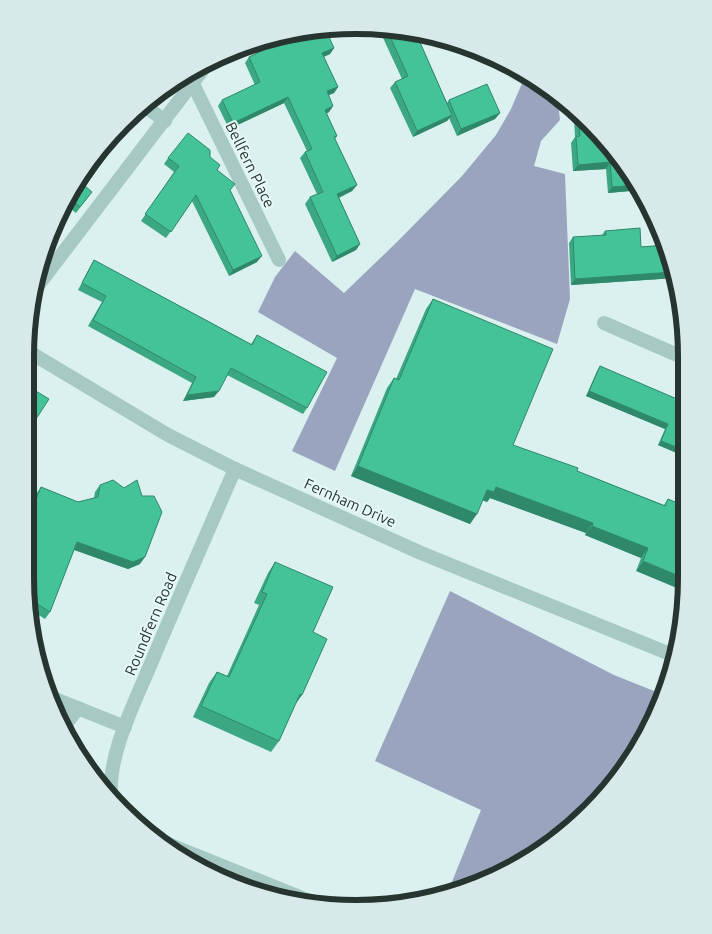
<svg xmlns="http://www.w3.org/2000/svg" width="712" height="934" font-family="Ubuntu,sans-serif">
  <style>
    .green { fill: #9aa4bf }
    .lines { fill: none; stroke-linecap: round; stroke-linejoin: round }
    .minor { stroke: #a6c9c4; stroke-width: 14 }
    .tertiary { stroke: #a6c9c4; stroke-width: 14 }
    .wall { fill: #3ba883 }
    .shaded-wall { fill: #30886a }
    .building { fill: #45c398; stroke: #30886a }
    .labels { text-anchor: middle; stroke-width: 4; stroke-linejoin: round; paint-order: stroke }
    .street-label { font-size: 15px; fill: #273531; stroke: #e6f9f8 }
    .rim { fill: none; stroke: #273531; stroke-width: 6 }
  </style>
  <rect width="100%" height="100%" fill="#daf1ef"/>
  <g class="green">
    <path d="M536 79 557 95 560 120 541 141 534 166 565 174 570 299 557 344 415 289 335 471 292 451 337 358 258 312 275 277 295 251 344 293 397 242 462 176 496 135 511 109 523 81Z"/>
    <path d="M450 591 614 675 664 695 662 704 631 762 590 812 540 853 463 891 447 894 481 810 375 761Z"/>
  </g>
  <g class="lines">
    <g class="minor">
      <path d="M498 59 509 64"/>
      <path d="M193 84 279 260"/>
      <path d="M145 106 165 121"/>
      <path d="M33 292 210 60"/>
      <path d="M604 323 684 358"/>
      <path d="M50 697 125 727"/>
      <path d="M63 728 78 708"/>
      <path d="M111 795C108 753 136 700 152 661 179 597 207 533 235 469"/>
      <path d="M158 840 317 904"/>
    </g>
    <path class="tertiary" d="M26 350 168 435 235 469 421 553 675 656"/>
  </g>
  <g class="wall">
    <path d="M368 26 377 27 370 30Z"/>
    <path d="M378 27 415 31 447 103 449 100 500 113 495 119 457 136 449 118 447 121 413 137 390 88 395 82 402 79Z"/>
    <path d="M291 31 334 48 330 54 323 57 338 87 334 93 328 95 333 106 329 112 326 114 337 136 335 139 357 185 352 191 339 198 360 244 356 250 332 262 305 204 310 197 317 194 300 158 305 152 307 151 284 103 229 129 218 106 222 100 255 85 245 63 249 57 285 40 282 34Z"/>
    <path d="M577 111 590 122 631 172 641 190 608 193 606 169 573 171 571 143 575 137 574 117Z"/>
    <path d="M93 155 85 186 88 197 76 213 63 203Z"/>
    <path d="M210 157 217 170 230 191 257 262 229 276 192 201 166 238 141 221 174 172 164 164 168 158Z"/>
    <path d="M605 231 641 247 666 245 675 278 571 285 569 243 573 237 602 235Z"/>
    <path d="M94 260 251 344 257 335 307 408 303 414 227 375 214 397 183 401 192 383 88 326 102 302 78 290 90 267Z"/>
    <path d="M433 299 513 445 577 471 664 505 668 499 684 506 636 571 641 558 585 535 586 533 490 498 487 502 482 500 470 524 351 476 387 388 394 378 396 379 426 309Z"/>
    <path d="M600 366 684 402V456L658 445 665 429 586 396 597 371Z"/>
    <path d="M100 485 140 564 128 569 74 550 50 612 45 619 29 609 25 578V522L36 494 41 487 78 502 94 498 95 492Z"/>
    <path d="M275 562 313 632 295 705 279 741 271 752 193 717 209 683 217 672 227 676 259 605 254 603 268 573Z"/>
  </g>
  <g class="shaded-wall">
    <path d="M373 27H377L370 30Z"/>
    <path d="M334 48 330 54 317 60 322 53Z"/>
    <path d="M338 87 334 93 322 98 327 91Z"/>
    <path d="M288 97 284 103 229 129 233 123Z"/>
    <path d="M333 106 329 112 321 117 325 110Z"/>
    <path d="M500 113 495 119 457 136 461 129Z"/>
    <path d="M452 115 447 121 413 137 417 131Z"/>
    <path d="M610 162 606 169 573 171 578 165Z"/>
    <path d="M357 185 352 191 333 200 337 194Z"/>
    <path d="M638 185 641 190 608 193 612 187Z"/>
    <path d="M360 244 356 250 332 262 337 256Z"/>
    <path d="M262 256 257 262 229 276 233 270Z"/>
    <path d="M673 272 675 278 571 285 575 279Z"/>
    <path d="M219 391 214 397 183 401 187 395Z"/>
    <path d="M589 391 668 424 665 429 586 396Z"/>
    <path d="M661 441 684 450V456L658 445Z"/>
    <path d="M358 466 477 514 470 524 351 476Z"/>
    <path d="M496 487 593 523 586 533 490 498 487 502 480 499 487 490Z"/>
    <path d="M592 526 648 548 641 558 585 535Z"/>
    <path d="M77 542 145 557 140 564 128 569 72 549Z"/>
    <path d="M643 561 684 578V591L636 571Z"/>
    <path d="M300 694 302 695 294 706Z"/>
  </g>
  <g class="building">
    <path d="M325 28 334 48 322 53 338 87 327 91 333 106 325 110 337 136 334 137 357 185 337 194 360 244 337 256 310 197 323 192 305 152 312 149 288 97 233 123 222 100 260 82 249 57 291 37 288 32Z"/>
    <path d="M386 28 415 31 452 115 417 131 395 82 408 76Z"/>
    <path d="M487 84 500 113 461 129 449 100Z"/>
    <path d="M578 112 590 122 631 172 638 185 612 187 610 162 578 165 576 137 580 136Z"/>
    <path d="M188 133 210 150V157L220 165 217 170 235 184 230 190 262 256 233 270 196 195 171 232 145 214 179 166 168 158Z"/>
    <path d="M109 140 115 144 85 186 92 192 80 207 67 197 93 155Z"/>
    <path d="M640 228 641 247 666 245 673 272 575 279 573 237 606 235 605 231Z"/>
    <path d="M94 260 252 345 257 335 327 372 307 408 231 368 219 391 187 395 196 377 93 320 106 296 82 283Z"/>
    <path d="M433 299 553 349 513 445 578 468 577 471 665 506 668 499 684 506V578L643 561 648 548 592 526 593 523 496 487 494 492 487 490 477 514 358 466 394 378 399 380Z"/>
    <path d="M600 366 684 402V450L661 441 668 424 589 391Z"/>
    <path d="M26 385 49 399 25 436Z"/>
    <path d="M113 480 124 488 137 480 142 496H154L162 512 145 557 133 562 77 542 50 612 28 598 25 578V527L41 487 78 502 98 497 100 485Z"/>
    <path d="M275 562 333 587 313 632 327 639 302 695 300 694 279 741 201 706 217 672 229 677 267 594 262 592Z"/>
  </g>
  <g class="labels">
    <g class="street-label">
      <text transform="translate(250 165) rotate(64)" y="5">Bellfern Place</text>
      <text transform="translate(350 503) rotate(24)" y="5">Fernham Drive</text>
      <text transform="translate(151 624) rotate(-67)" y="5">Roundfern Road</text>
    </g>
  </g>
  <path d="M0 0H712V934H0ZM356 34H356A322 322 0 0 1 678 356V578A322 322 0 0 1 356 900H356A322 322 0 0 1 34 578V356A322 322 0 0 1 356 34Z" fill="#d7e9e8" fill-rule="evenodd"/>
  <path class="rim" d="M356 34H356A322 322 0 0 1 678 356V578A322 322 0 0 1 356 900H356A322 322 0 0 1 34 578V356A322 322 0 0 1 356 34Z"/>
</svg>
